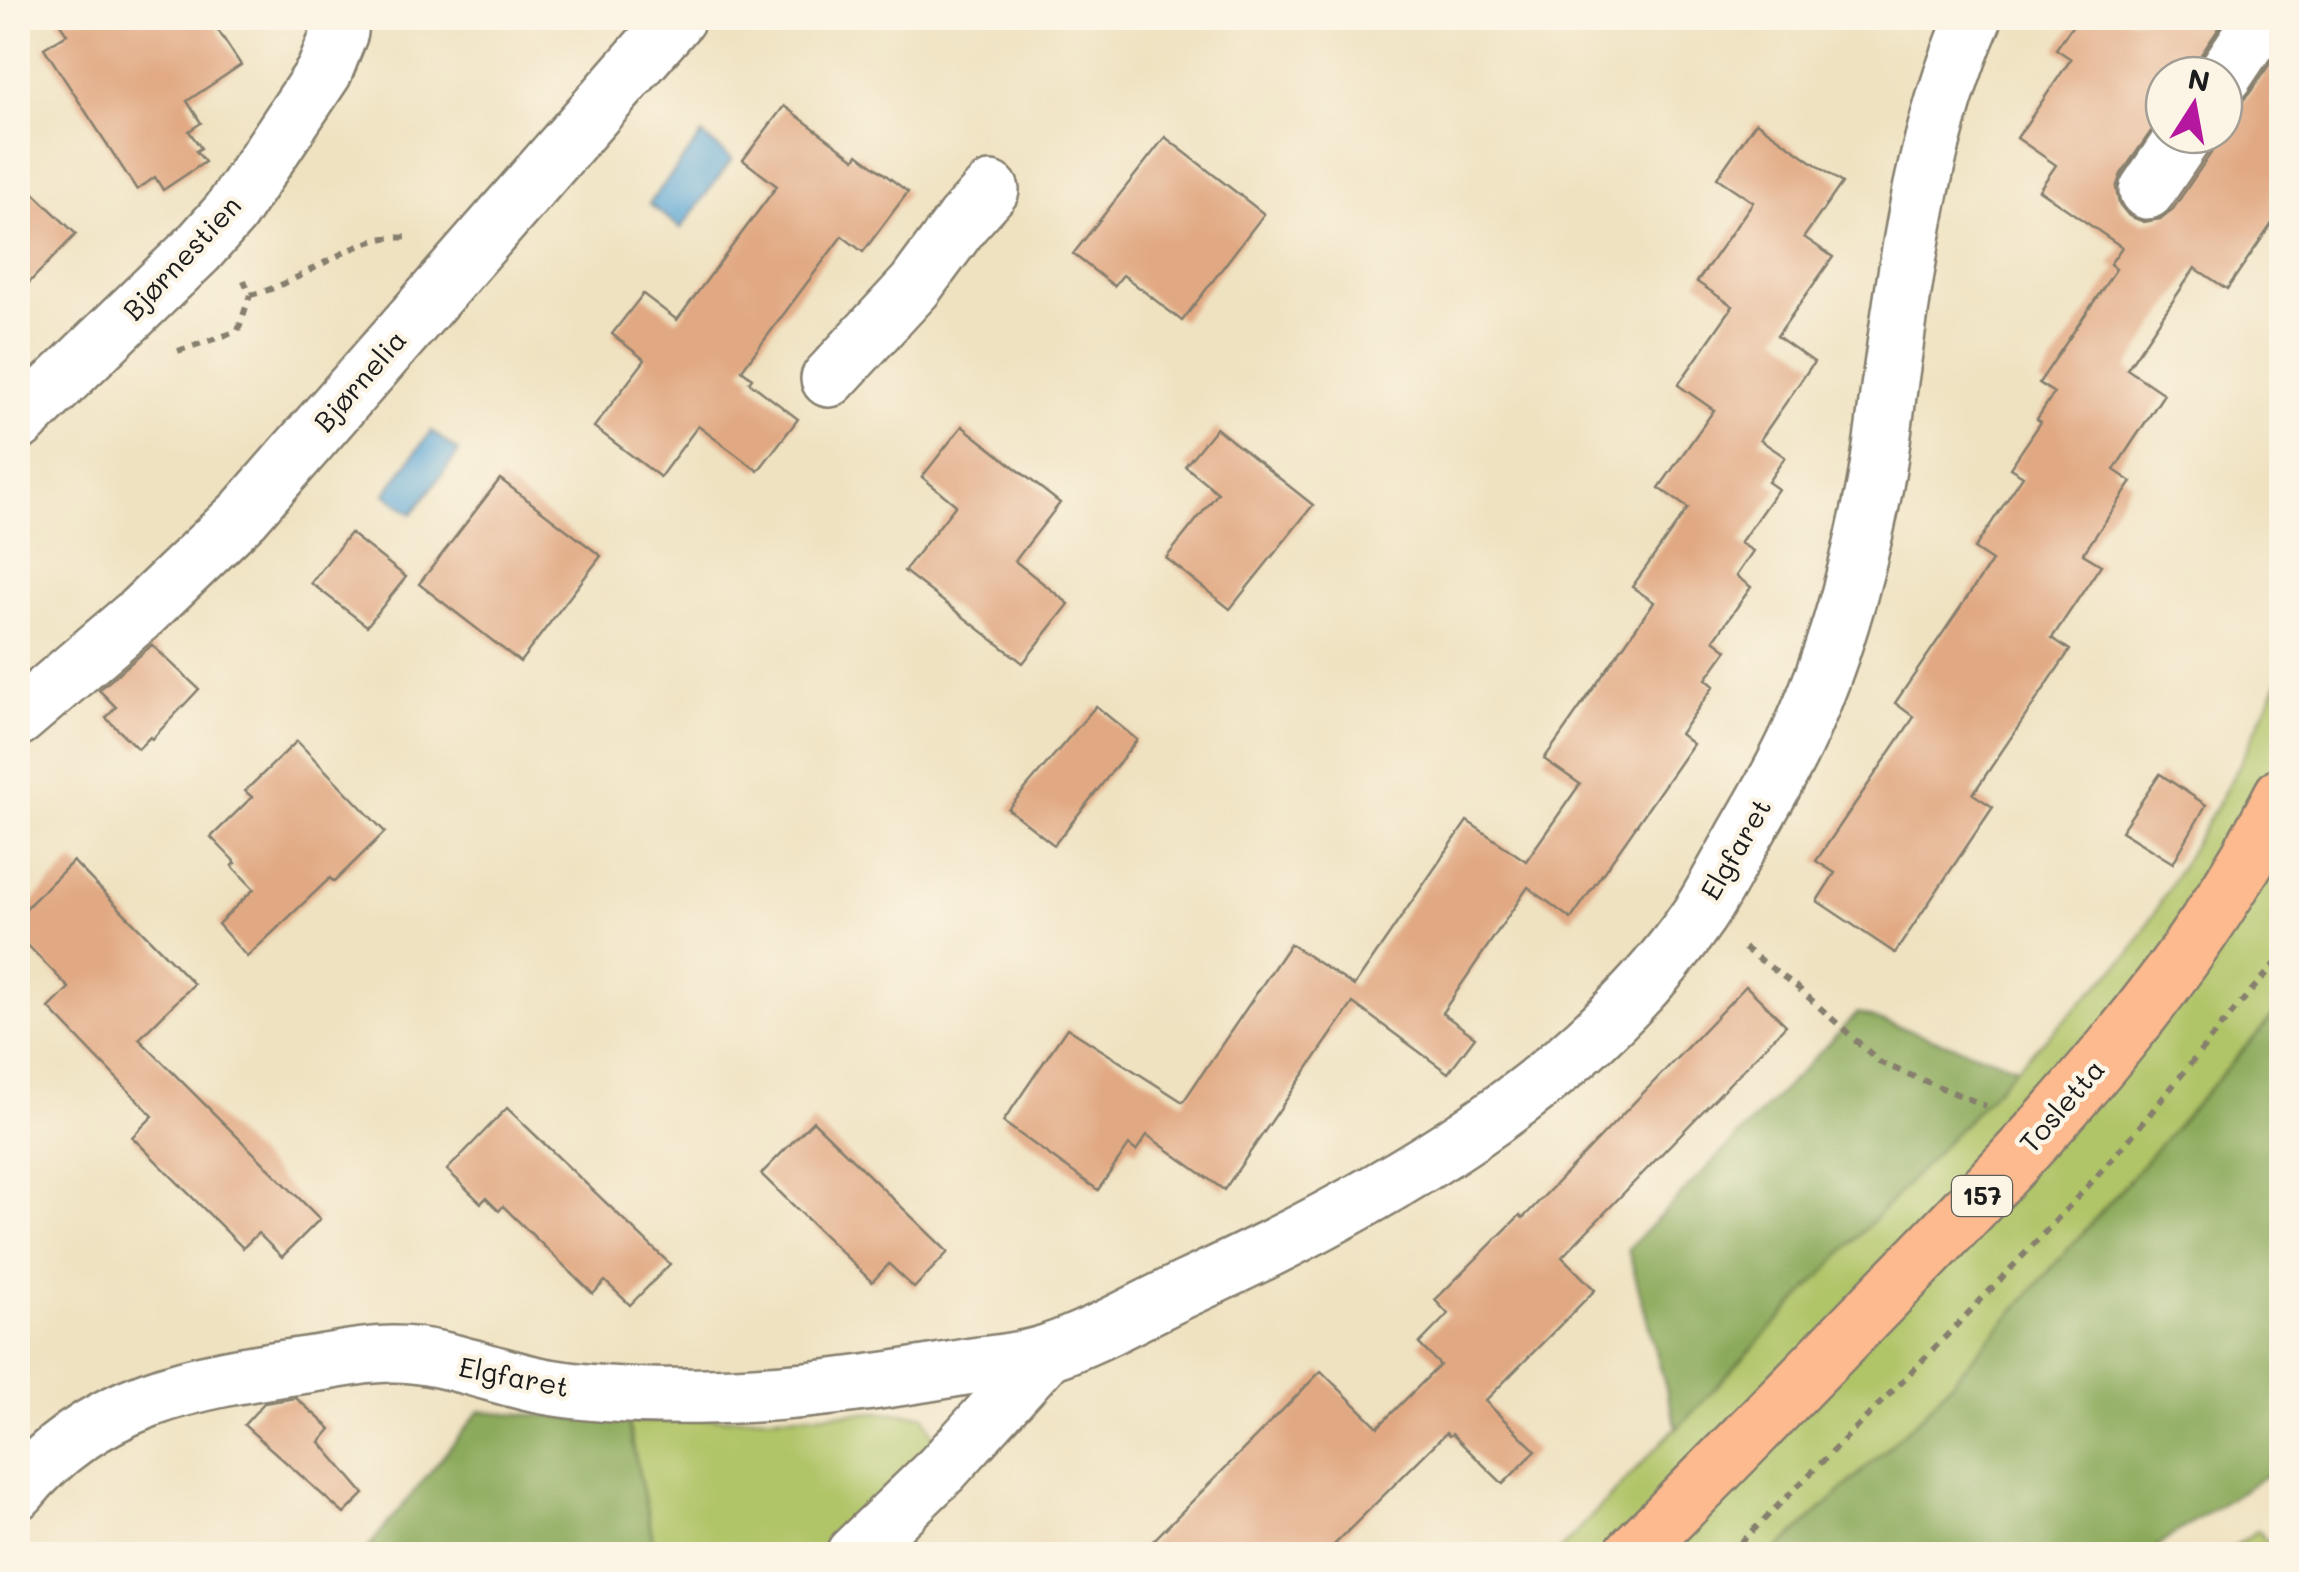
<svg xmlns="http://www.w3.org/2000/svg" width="2299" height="1572" font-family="Mali,sans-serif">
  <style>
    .green { fill: #b0c468; stroke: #667042; stroke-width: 2.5 }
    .forest { fill: #8caa5c; stroke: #54633c; stroke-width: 2.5 }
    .water { fill: #5da7d5; stroke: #3c6278; stroke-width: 2.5 }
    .building { fill: #e1a983 }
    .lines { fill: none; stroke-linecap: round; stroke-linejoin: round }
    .minor-casing { stroke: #867f6e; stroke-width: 60 }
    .major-casing { stroke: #867f6e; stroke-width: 60 }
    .path { stroke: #867f6e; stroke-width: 6; stroke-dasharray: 8 8; stroke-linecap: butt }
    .minor { stroke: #fff; stroke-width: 55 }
    .major { stroke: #fcba8e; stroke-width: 55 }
    .labels { text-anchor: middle; stroke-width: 9; stroke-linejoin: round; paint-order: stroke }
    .shield { fill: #fcf5e5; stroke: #5f5d58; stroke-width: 2.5 }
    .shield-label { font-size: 25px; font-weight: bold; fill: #1c1c1c }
    .street-label { font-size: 28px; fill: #1c1c1c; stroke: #fcf5e5 }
  </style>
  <rect width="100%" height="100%" fill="#fcf5e5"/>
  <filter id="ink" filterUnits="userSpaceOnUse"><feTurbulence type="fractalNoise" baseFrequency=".01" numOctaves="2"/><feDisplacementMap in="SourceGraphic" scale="20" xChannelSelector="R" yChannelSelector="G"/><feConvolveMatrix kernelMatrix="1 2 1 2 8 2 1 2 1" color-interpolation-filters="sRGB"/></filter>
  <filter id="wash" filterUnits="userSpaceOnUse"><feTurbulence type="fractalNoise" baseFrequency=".0048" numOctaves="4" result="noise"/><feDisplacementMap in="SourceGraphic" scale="40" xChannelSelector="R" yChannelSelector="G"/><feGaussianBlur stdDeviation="2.25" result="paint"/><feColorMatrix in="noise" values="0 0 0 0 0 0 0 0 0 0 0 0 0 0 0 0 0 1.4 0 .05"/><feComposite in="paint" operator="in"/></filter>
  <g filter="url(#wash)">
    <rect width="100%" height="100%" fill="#efe2c1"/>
    <g class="green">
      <path d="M2281 675V1007L1920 1418 1773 1554H1556L2017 1067 2131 953 2237 770Z"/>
      <path d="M878 1412 924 1415 935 1438 890 1488 818 1554H656L628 1422Z"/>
      <path d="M2258 1530 2277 1554H2224Z"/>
    </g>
    <g class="forest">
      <path d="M2281 1007V1466L2174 1534 2148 1554H1773L1920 1418Z"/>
      <path d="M1858 1013 2017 1067 1677 1429 1628 1249Z"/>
      <path d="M480 1411 628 1422 656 1554H363Z"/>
    </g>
    <g class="water">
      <path d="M702 135 732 159 681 228 649 204Z"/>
      <path d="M431 431 459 452 412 514 385 494Z"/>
    </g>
    <g id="blocks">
      <g class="building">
        <path d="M56 18H210L241 65 187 101 201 123 189 131 201 148 196 151 205 162 163 190 155 177 137 190 44 48 67 34Z"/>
        <path d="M2078 18H2226L2198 59 2193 75H2164V113L2121 174 2116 188 2119 204 2129 216 2144 222 2160 219 2173 209 2211 153 2216 135H2224V107L2239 104 2249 94 2282 46V209L2227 289 2195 268 2127 369 2164 394 2114 470 2132 482 2083 554 2101 565 2052 638 2070 650 1973 794 1993 807 1895 953 1817 901 1835 873 1816 861 1914 717 1895 703 1992 561 1974 549 2023 476 2010 468 2041 422 2037 419 2054 393 2039 383 2116 269 2110 264 2122 247 2039 190 2056 165 2017 138 2071 59 2056 49Z"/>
        <path d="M784 106 855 159 858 154 908 192 863 252 842 236 742 370 752 378 749 382 798 419 758 471 698 426 660 477 594 427 645 360 612 334 643 294 677 320 777 186 743 160Z"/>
        <path d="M1756 122 1842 183 1804 237 1833 257 1777 336 1814 362 1760 440 1785 457 1768 482 1778 489 1740 543 1753 551 1736 576 1751 587 1714 640 1727 650 1706 679 1714 686 1680 734 1693 744 1571 919 1528 887 1442 1013 1475 1037 1448 1073 1353 1003 1224 1190 1147 1135 1136 1151 1129 1145 1098 1190 1003 1122 1067 1028 1183 1102 1290 944 1354 986 1467 821 1526 861 1580 784 1544 759 1654 602 1632 587 1688 508 1659 488 1714 410 1678 385 1733 306 1697 282 1753 202 1717 178Z"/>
        <path d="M1165 137 1264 214 1182 321 1123 275 1114 286 1073 254Z"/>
        <path d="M18 178 76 234 18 294Z"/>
        <path d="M962 426 1060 503 1015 561 1069 604 1023 663 904 571 956 505 922 477Z"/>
        <path d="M1216 428 1313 505 1230 609 1166 558 1218 493 1185 466Z"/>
        <path d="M500 479 601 556 520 662 419 584Z"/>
        <path d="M350 533 406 577 367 626 311 583Z"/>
        <path d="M152 645 199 689 152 739 150 737 138 749 106 718 116 707 99 690Z"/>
        <path d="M1096 706 1137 740 1054 845 1008 809Z"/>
        <path d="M297 741 385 832 334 882 330 878 247 957 218 924 254 889 232 866 236 863 211 837 252 797 245 791Z"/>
        <path d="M2160 774 2206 805 2173 863 2121 831Z"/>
        <path d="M73 861 194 984 139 1039 320 1219 282 1257 258 1233 243 1248 132 1137 153 1116 49 1008 69 988 18 935V916Z"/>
        <path d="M1746 986 1786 1025 1562 1257 1595 1290 1485 1401 1536 1451 1503 1484 1452 1434 1449 1436 1446 1433 1325 1554H1140L1321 1371 1378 1427 1440 1365 1419 1344 1448 1314 1435 1300 1520 1215 1523 1218Z"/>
        <path d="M507 1108 670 1264 630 1305 605 1281 593 1294 503 1206 499 1211 486 1198 481 1203 447 1170Z"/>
        <path d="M813 1121 948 1252 914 1288 889 1264 872 1282 761 1174Z"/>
        <path d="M296 1398 331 1429 320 1442 364 1494 344 1514 244 1425 264 1403Z"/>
      </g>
    </g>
  </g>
  <g filter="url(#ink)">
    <use href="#blocks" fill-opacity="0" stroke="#867f6e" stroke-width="2.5"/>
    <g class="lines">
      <defs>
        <g id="minor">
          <path d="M2224 76 2263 18"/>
          <path d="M2147 191 2185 135"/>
          <path d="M829 379 915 286 963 221 991 190"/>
          <path d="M18 423 197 250 230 213 324 72 340 32 341 18"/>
          <path d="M18 718 141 613 244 514 677 18"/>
          <path d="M18 1491C90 1400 197 1380 307 1365 335 1361 364 1354 391 1354 442 1353 494 1377 543 1386 611 1398 686 1398 755 1394 826 1390 896 1379 966 1367 993 1363 1024 1361 1049 1352 1097 1336 1144 1308 1190 1287 1376 1201 1580 1089 1699 915 1714 892 1727 866 1741 842 1762 805 1784 769 1801 730 1834 657 1856 578 1872 500 1880 464 1884 425 1889 388 1907 262 1923 135 1974 18"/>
          <path d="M854 1554 942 1469 1046 1354"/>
        </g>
        <path id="major" d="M1632 1554C1723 1463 1813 1370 1903 1277 2044 1132 2190 979 2282 795"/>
      </defs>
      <use href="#minor" class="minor-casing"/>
      <use href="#major" class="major-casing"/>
      <g class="path">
        <path d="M244 280 250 295C296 285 331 253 376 240 386 237 398 238 408 237"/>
        <path d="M178 351 238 331 250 295"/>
        <path d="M1744 948 1796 986 1881 1063 1986 1106"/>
        <path d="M1729 1554C1850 1435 1970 1314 2085 1189 2154 1115 2212 1031 2282 957"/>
      </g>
      <use href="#minor" class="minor"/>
      <use href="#major" class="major"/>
    </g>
  </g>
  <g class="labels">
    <rect class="shield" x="1952" y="1176" width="60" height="40" rx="8"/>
    <g class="shield-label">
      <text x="1982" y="1205">157</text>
    </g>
    <g class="street-label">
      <text transform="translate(182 258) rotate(-47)" y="10">Bjørnestien</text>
      <text transform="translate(360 381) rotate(-49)" y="10">Bjørnelia</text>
      <text transform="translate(1736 849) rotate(-60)" y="10">Elgfaret</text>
      <text transform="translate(2062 1106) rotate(-49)" y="10">Tosletta</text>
      <text transform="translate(514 1377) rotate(11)" y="10">Elgfaret</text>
    </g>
  </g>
  <rect width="2299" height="1572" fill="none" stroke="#fcf5e5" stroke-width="60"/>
  <g transform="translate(2194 105) rotate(11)"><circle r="48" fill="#fcf5e5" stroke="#a29e95" stroke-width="2.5"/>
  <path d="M0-8L18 38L0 25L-18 38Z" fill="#b5179e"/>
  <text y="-15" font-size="28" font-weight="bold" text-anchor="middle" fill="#1c1c1c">N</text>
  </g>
</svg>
